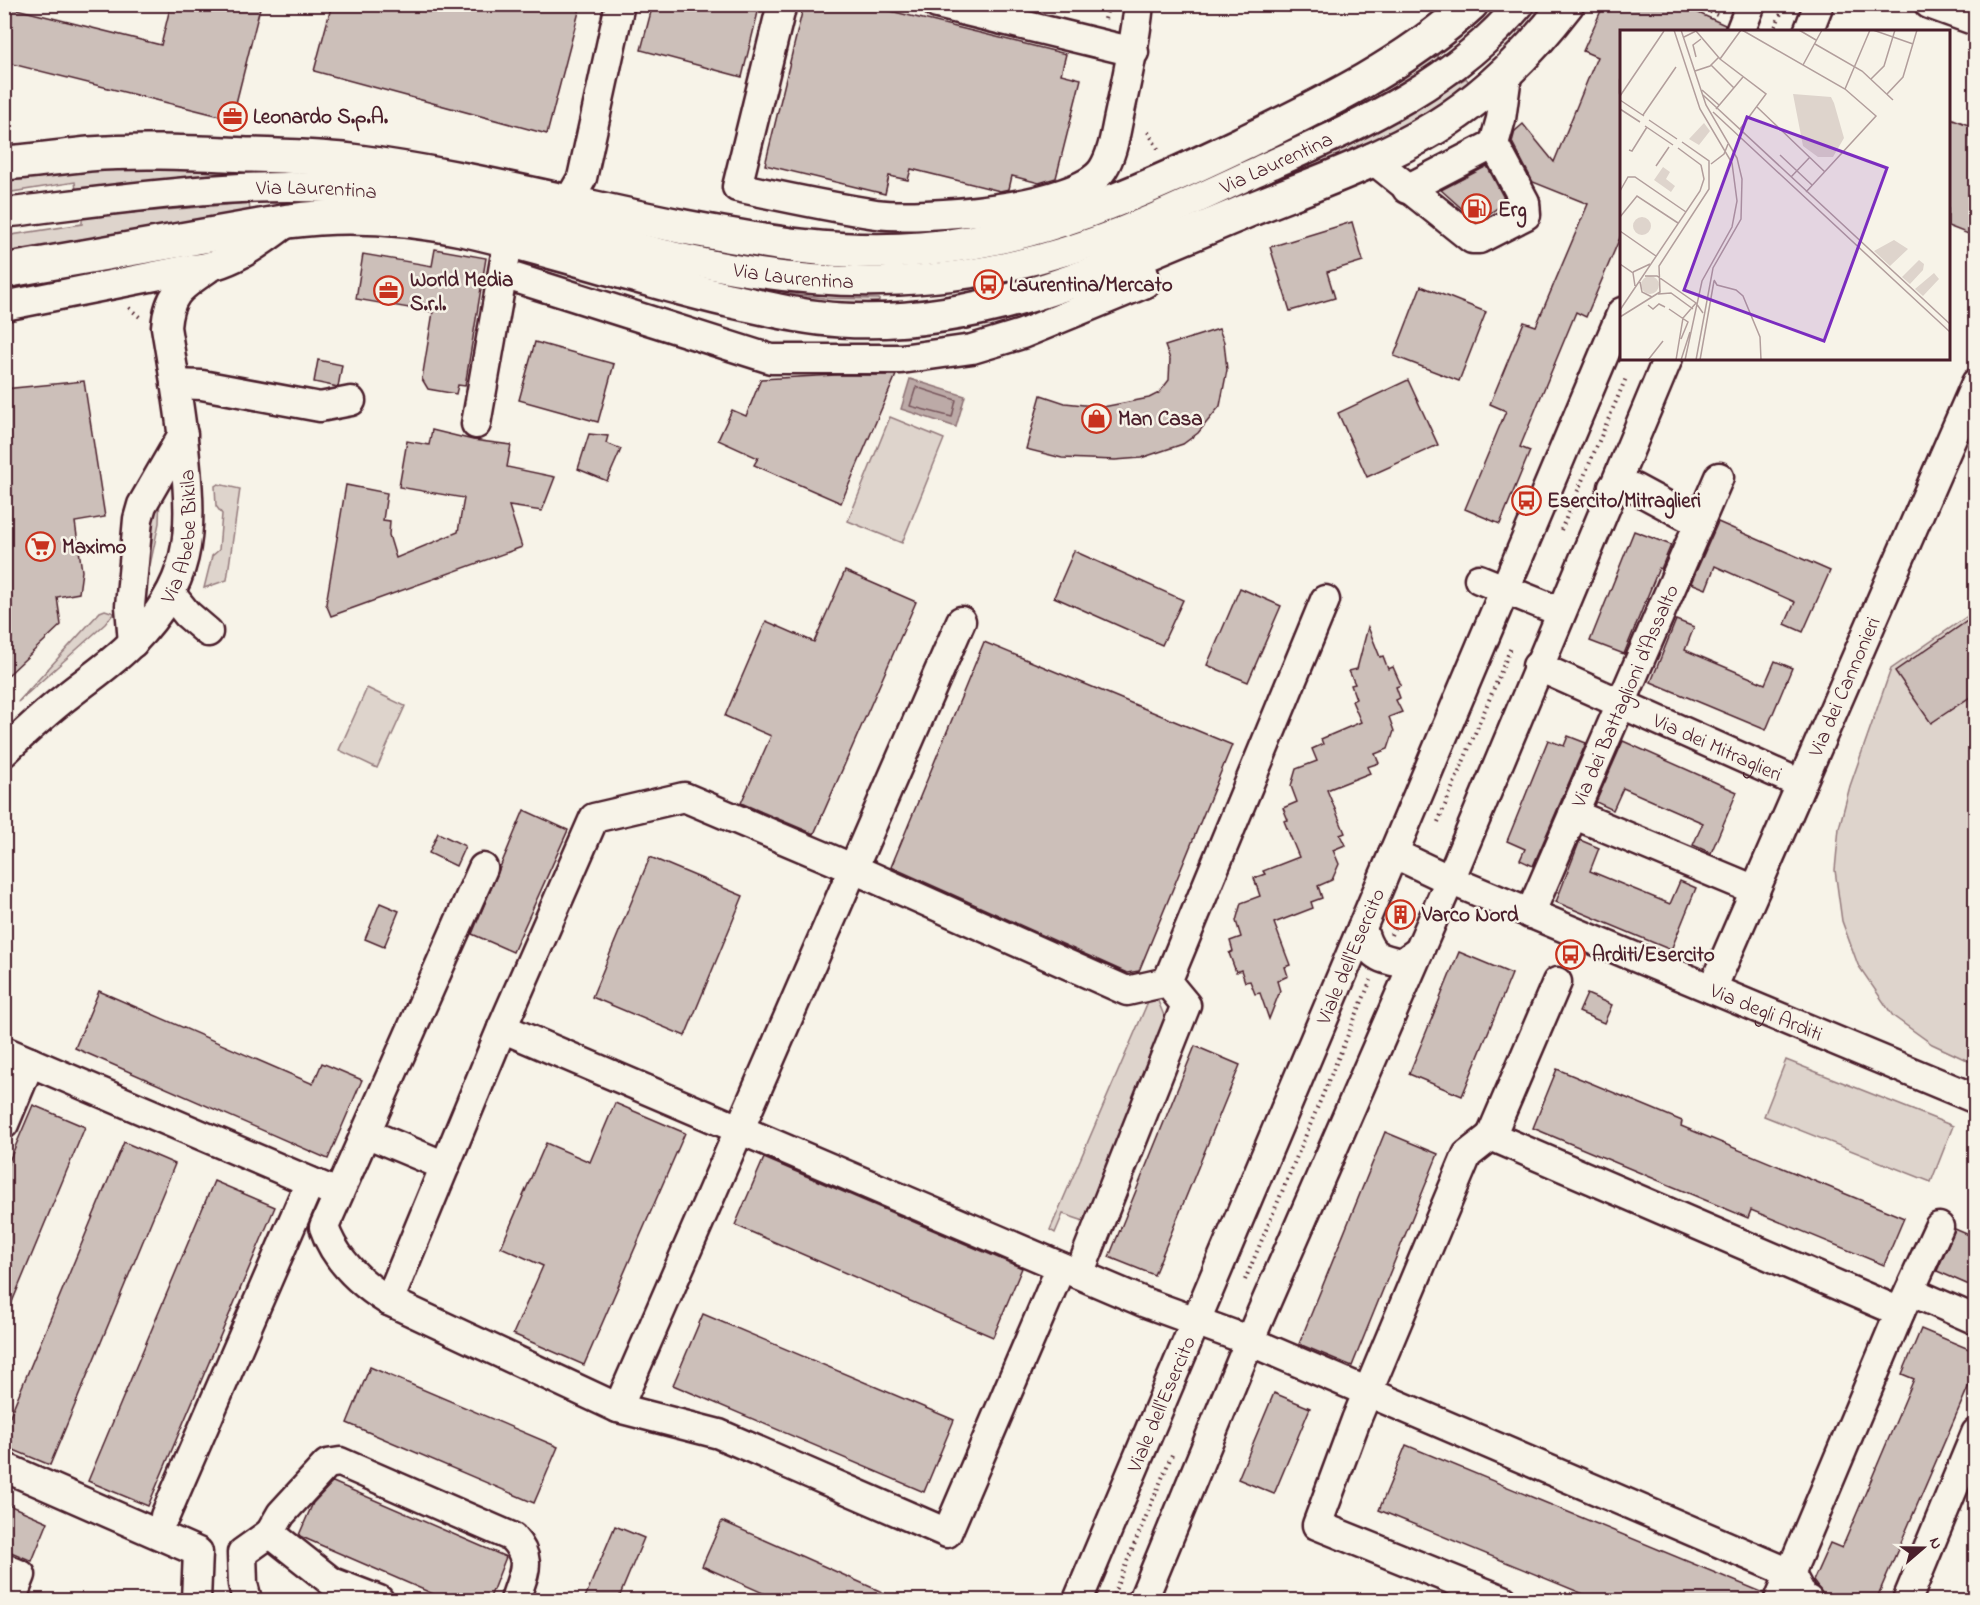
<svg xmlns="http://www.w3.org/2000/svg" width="1980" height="1605" font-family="'Indie Flower',sans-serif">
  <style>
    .green { fill: #ded4cc; stroke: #947a7c; stroke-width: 1.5 }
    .water { fill: #bcaaa7; stroke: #8e7275; stroke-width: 1.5 }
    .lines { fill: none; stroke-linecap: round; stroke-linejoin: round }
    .shore { stroke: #78575d; stroke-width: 1.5 }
    .building { fill: #ccbfb9; stroke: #4a1f2b; stroke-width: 1.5 }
    .minor-casing { stroke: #4a1f2b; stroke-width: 33 }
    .major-casing { stroke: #4a1f2b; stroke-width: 38 }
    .path { stroke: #4a1f2b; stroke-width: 4; stroke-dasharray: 1.5 4.5; stroke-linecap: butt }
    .minor { stroke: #f7f3e8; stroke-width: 28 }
    .major { stroke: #f7f3e8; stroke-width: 33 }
    .labels { text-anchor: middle; stroke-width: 5; stroke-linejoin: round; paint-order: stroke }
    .poi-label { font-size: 21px; font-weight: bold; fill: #4a1f2b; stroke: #f7f3e8; text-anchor: start }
    .street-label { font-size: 21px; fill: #4a1f2b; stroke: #f7f3e8 }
    .inset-road { fill: none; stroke: #b29e9c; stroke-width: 1.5 }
    .view { fill: #7b2cbf; fill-opacity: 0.15; stroke: #7b2cbf; stroke-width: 3 }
    .inset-edge { fill: none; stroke: #4a1f2b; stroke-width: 3 }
  </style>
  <rect width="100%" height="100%" fill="#f7f3e8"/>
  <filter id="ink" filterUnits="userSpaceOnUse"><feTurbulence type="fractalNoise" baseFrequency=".0167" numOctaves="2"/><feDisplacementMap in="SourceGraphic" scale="12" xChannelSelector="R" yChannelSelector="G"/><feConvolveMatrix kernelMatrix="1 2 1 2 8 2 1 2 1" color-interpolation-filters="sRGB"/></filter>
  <g filter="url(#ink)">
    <g class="green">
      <path d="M1435 53 1439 59 1386 92 1306 133 1305 130Z"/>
      <path d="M1466 78 1471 85C1394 137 1307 170 1222 206L1220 203 1394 122Z"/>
      <path d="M147 166 323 171 76 190 75 182 5 193V177Z"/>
      <path d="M249 203 250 210 5 253V236L82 224V217Z"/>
      <path d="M783 293 824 298 879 299V306L823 304 781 297Z"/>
      <path d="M890 417 944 439 902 543 848 521Z"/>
      <path d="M218 484 240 489 227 580 204 588 212 556 219 550 222 514 216 506 215 486Z"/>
      <path d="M160 492 159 523 148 575 145 570 151 508Z"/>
      <path d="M105 610 114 613 105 624 18 702 100 612Z"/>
      <path d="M1975 611V1064L1932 1044 1893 1016 1858 965 1842 921 1835 870 1839 828 1850 786 1891 669Z"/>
      <path d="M367 688 405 706 377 768 339 750Z"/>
      <path d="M1150 997 1158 1001 1167 1023 1084 1221 1063 1214 1055 1233 1050 1230Z"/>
      <path d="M1786 1060 1953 1126 1931 1182 1764 1116Z"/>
    </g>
    <path class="water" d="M910 379 965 396 956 427 901 409Z"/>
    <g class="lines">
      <path class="shore" d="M916 387 956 400 952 417 910 406Z"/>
    </g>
    <g class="building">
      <path d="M171 4H261L232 119 4 62V6L161 45Z"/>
      <path d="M332 4H581L547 134 314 71Z"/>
      <path d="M653 4H760L742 77 641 50Z"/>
      <path d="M804 4H862L1066 54 1061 74 1081 79 1056 178 1039 183 1012 176 1009 189 1000 191 911 169 908 180 889 176 885 194 765 165Z"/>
      <path d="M1604 4H1679L1725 25 1724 32H1622V233L1586 317 1576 312 1520 447 1530 451 1500 524 1465 509 1506 411 1490 404 1524 322 1536 326 1588 204 1533 182 1512 142 1515 131 1523 124 1554 162 1597 57 1583 51Z"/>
      <path d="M1948 117 1976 128V237L1948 226Z"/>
      <path d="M1487 166 1506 202 1477 222 1441 190Z"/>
      <path d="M1352 222 1363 261 1327 272 1335 298 1290 311 1270 247Z"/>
      <path d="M435 249 486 258 465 386 458 385 456 394 428 389 422 379 433 312 356 299 363 254 432 266Z"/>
      <path d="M1421 286 1486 312 1459 381 1394 356Z"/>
      <path d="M1219 329 1224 342 1227 370 1220 406 1198 433 1183 444 1141 458 1115 460 1062 458 1026 449 1041 395 1065 403 1103 407 1149 398 1159 393 1169 380 1170 359 1165 346Z"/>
      <path d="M535 342 614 364 598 422 519 400Z"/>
      <path d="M318 360 342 365 338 387 314 382Z"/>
      <path d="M836 375H896L841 503 754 465 758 458 718 440 732 410 746 416 761 379Z"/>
      <path d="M1408 380 1438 445 1367 477 1338 413Z"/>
      <path d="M84 381 105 517 75 522 82 571 79 593 57 597 61 625 4 679V389Z"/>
      <path d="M432 430 473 440 511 445 507 467 555 477 542 511 509 506 522 547 331 616 326 604 346 485 387 493 383 520 390 521 389 535 396 558 458 532 464 498 399 487 407 441 429 445Z"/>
      <path d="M589 434 608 436 606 443 621 449 607 481 578 469Z"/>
      <path d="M1718 522 1830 571 1803 632 1785 624 1795 602 1715 566 1706 589 1691 583Z"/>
      <path d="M1634 531 1671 545 1661 569 1659 568 1624 654 1590 641Z"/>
      <path d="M1074 551 1183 600 1162 645 1054 597Z"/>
      <path d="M845 571 916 602 814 834 741 803 771 736 725 716 766 621 814 642Z"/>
      <path d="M1240 588 1281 606 1248 682 1207 665Z"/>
      <path d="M1976 615V693L1931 723 1895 671Z"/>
      <path d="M1676 620 1694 627 1685 650 1765 684 1775 661 1792 668 1766 730 1651 682Z"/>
      <path d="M1368 627 1380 657 1383 656 1388 669 1393 667 1401 685 1396 687 1400 698 1396 700 1402 712 1389 717 1394 731 1388 749 1375 754 1379 763 1367 767 1370 773 1327 790 1345 833 1340 835 1345 845 1333 850 1339 864 1332 880 1318 886 1322 898 1311 902 1313 908 1274 923 1290 965 1285 967 1288 976 1277 981 1280 991 1269 1019 1260 993 1255 994 1250 981 1245 982 1241 970 1236 972 1229 953 1233 951 1230 941 1241 937 1236 921 1241 903 1260 896 1254 878 1265 874 1263 871 1299 857 1284 821 1288 820 1283 808 1297 802 1291 786 1296 769 1317 761 1312 749 1323 744 1321 739 1361 722 1352 701 1356 699 1351 685 1355 684 1349 671 1357 669Z"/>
      <path d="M984 642 1232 745 1139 971 1127 973 891 867Z"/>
      <path d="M1568 736 1586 743 1533 866 1520 860 1525 849 1507 841 1548 740 1564 746Z"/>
      <path d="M1623 741 1737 792 1711 853 1693 845 1703 823 1623 788 1613 810 1596 802Z"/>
      <path d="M524 810 568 830 513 952 472 934Z"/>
      <path d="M438 833 465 846 456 866 429 853Z"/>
      <path d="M1580 840 1599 848 1590 871 1670 904 1680 881 1696 888 1671 950 1556 902Z"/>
      <path d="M650 857 743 896 685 1036 592 997Z"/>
      <path d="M380 903 399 911 384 947 365 939Z"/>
      <path d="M1459 952 1512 974 1462 1096 1409 1074Z"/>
      <path d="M99 991 313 1084 322 1063 362 1080 328 1159 75 1048Z"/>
      <path d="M1587 994 1612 1005 1604 1023 1579 1012Z"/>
      <path d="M1195 1046 1240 1065 1154 1275 1109 1257Z"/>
      <path d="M1557 1069 1682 1121 1681 1126 1904 1218 1884 1265 1751 1210 1748 1218 1533 1128Z"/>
      <path d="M615 1103 685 1133 584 1365 513 1334 543 1266 501 1247 546 1143 590 1162Z"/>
      <path d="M33 1105 85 1127 5 1319 4 1173Z"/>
      <path d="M1385 1132 1438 1154 1352 1366 1299 1344Z"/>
      <path d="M124 1142 175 1164 50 1465 4 1446V1430Z"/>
      <path d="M764 1158 1022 1268 993 1337 735 1225Z"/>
      <path d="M214 1181 275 1207 148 1506 88 1481Z"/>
      <path d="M1955 1229 1976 1238V1288L1937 1271Z"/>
      <path d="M703 1314 954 1420 924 1492 673 1385Z"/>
      <path d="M1921 1329 1976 1352V1369L1876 1600H1827L1813 1581 1830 1543 1842 1548 1914 1379 1902 1374Z"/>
      <path d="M370 1367 558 1447 534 1503 347 1423Z"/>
      <path d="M1274 1393 1310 1408 1274 1494 1238 1479Z"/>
      <path d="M1406 1445 1764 1593 1763 1600H1598L1379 1510Z"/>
      <path d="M333 1482 506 1557 489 1600H447L302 1537 299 1535 313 1503Z"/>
      <path d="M4 1503 48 1522 32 1561 4 1549Z"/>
      <path d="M722 1521 900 1600H779L702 1566Z"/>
      <path d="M615 1526 644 1538 618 1600H584Z"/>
    </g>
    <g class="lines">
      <defs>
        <g id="minor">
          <path d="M782 4 737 187C783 197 830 207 876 214 920 220 1078 208 1103 169 1113 153 1115 134 1119 116 1127 79 1135 43 1139 4"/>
          <path d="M937 4 1134 52"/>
          <path d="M1929 4 1976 21"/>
          <path d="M1740 32 1751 4"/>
          <path d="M1808 32 1819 4"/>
          <path d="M1371 158 1472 239H1479L1526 215 1525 202 1494 144 1501 119 1508 68"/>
          <path d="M1407 189 1494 144"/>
          <path d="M567 204 582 178 620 4"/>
          <path id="s1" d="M4 213C128 198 256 177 380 192 487 204 589 238 694 261 821 289 941 290 1066 251 1135 230 1200 197 1266 167 1359 125 1454 84 1520 4"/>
          <path d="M503 274 771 359H901L972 349 1022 334 1146 283 1139 256"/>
          <path d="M4 306 190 269C228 268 260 243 289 221"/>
          <path d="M175 384 202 385 320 407 351 401"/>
          <path d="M476 424 506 254"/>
          <path d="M1613 487 1634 488 1699 523"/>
          <path d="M1479 579 1561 612"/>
          <path d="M171 594 187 614 208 632"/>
          <path d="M133 643 130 606 138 519 142 505 183 434"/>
          <path id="s2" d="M1537 666 1801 784"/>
          <path id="s3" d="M4 752C24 733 44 714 66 697 88 679 113 663 133 642 191 583 193 536 185 458 181 414 173 370 166 327 169 293 181 287 207 269"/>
          <path d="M1573 814 1755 890"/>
          <path id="s4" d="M1393 853 1450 880 1976 1099"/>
          <path d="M483 868 324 1227C335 1260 360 1283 389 1301L618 1408 719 1434 947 1533 1061 1267"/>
          <path id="s5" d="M1530 914 1719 477"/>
          <path d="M1362 928C1369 954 1375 958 1402 963L1419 951"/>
          <path d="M1557 982 1491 1136 1900 1312"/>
          <path id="s6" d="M1712 989 1976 383"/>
          <path d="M502 1028 1146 1303 1242 1338 1790 1573 1804 1599 1808 1600"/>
          <path d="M4 1051 325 1188"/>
          <path d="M4 1124 30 1062"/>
          <path d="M366 1133 445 1166"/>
          <path d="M1491 1136 1467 1155 1356 1420 1317 1525 1503 1600"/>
          <path d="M1079 1274 1186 1005 1167 982 1325 600"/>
          <path d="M1910 1291 1976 1320"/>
          <path d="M389 1301 502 1028 594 818 684 797 854 869 1127 991 1167 982"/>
          <path d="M618 1408 961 621"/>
          <path d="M4 1467 198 1552 196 1600"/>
          <path d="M165 1516 310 1182"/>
          <path d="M4 1568 21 1575 11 1600"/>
          <path d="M247 1600 243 1584 242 1553 270 1533"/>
          <path d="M379 1600 332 1582 270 1533 281 1514 327 1464 340 1462 512 1537C534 1561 523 1573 515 1600"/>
          <path id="s7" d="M1078 1600 1622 312"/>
          <path d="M1143 1600 1257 1323 1450 880 1668 358"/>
          <path d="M1779 1600 1900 1312 1939 1227"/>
          <path d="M1907 1600 1976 1433"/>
        </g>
        <g id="major">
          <path d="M4 163C33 161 61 157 89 154 143 150 197 153 251 155 284 156 318 157 351 161 462 175 573 205 684 227 763 242 840 256 921 249 1035 240 1139 193 1241 144 1321 105 1405 65 1471 4"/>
          <path d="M4 271 289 221C348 213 410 218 467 230 555 250 640 279 728 300 766 308 802 318 841 320 985 329 1119 264 1249 210 1311 185 1378 162 1436 127 1486 96 1531 51 1567 4"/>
        </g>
      </defs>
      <use href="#minor" class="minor-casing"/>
      <use href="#major" class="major-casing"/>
      <g class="path">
        <path d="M1694 4 1721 17"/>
        <path d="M1105 19 1109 4"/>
        <path d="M1773 32 1785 4"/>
        <path d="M1148 132 1160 152"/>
        <path d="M129 308 141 318"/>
        <path d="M1561 530 1626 378"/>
        <path d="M1438 822 1512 645"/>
        <path d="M1391 935 1397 921 1393 919"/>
        <path d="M1245 1280 1371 980"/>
        <path d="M1111 1600 1173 1452"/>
      </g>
      <use href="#minor" class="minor"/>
      <use href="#major" class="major"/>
    </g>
  </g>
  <defs>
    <symbol id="office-ring" viewBox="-11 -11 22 22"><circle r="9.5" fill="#f7f3e8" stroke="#c8321e" stroke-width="1.5"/><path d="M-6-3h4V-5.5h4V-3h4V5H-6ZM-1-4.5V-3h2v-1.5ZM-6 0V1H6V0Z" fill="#c8321e"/></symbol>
    <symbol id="fuel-ring" viewBox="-11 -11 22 22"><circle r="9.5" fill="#f7f3e8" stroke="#c8321e" stroke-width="1.5"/><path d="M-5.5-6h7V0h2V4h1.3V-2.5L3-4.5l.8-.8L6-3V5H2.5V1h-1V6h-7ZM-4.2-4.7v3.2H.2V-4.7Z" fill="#c8321e"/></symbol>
    <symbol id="bus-ring" viewBox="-11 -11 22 22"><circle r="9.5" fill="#f7f3e8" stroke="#c8321e" stroke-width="1.5"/><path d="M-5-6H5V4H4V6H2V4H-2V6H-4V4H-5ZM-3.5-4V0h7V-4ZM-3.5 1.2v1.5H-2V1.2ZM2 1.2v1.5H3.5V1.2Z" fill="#c8321e"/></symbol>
    <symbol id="shop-ring" viewBox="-11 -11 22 22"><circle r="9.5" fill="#f7f3e8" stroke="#c8321e" stroke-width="1.5"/><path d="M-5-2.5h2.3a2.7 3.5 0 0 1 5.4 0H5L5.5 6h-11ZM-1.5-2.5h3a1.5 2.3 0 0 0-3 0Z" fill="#c8321e"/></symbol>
    <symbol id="supermarket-ring" viewBox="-11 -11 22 22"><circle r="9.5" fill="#f7f3e8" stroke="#c8321e" stroke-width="1.5"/><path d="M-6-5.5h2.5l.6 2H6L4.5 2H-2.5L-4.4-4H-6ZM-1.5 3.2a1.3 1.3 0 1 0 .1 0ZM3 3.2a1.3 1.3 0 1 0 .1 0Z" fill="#c8321e"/></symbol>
    <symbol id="building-ring" viewBox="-11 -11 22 22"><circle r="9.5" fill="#f7f3e8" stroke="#c8321e" stroke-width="1.5"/><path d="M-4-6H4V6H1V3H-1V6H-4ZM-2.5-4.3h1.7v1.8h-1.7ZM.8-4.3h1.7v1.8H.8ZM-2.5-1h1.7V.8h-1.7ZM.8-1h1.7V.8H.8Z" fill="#c8321e"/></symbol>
  </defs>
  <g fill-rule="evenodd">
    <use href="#office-ring" x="216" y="100" width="33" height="33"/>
    <use href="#fuel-ring" x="1460" y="192" width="33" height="33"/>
    <use href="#bus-ring" x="972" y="268" width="33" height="33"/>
    <use href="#office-ring" x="372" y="274" width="33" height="33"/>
    <use href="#shop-ring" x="1080" y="402" width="33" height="33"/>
    <use href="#bus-ring" x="1510" y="484" width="33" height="33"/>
    <use href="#supermarket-ring" x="24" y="530" width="33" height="33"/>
    <use href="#building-ring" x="1384" y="898" width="33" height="33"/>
    <use href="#bus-ring" x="1554" y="938" width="33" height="33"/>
  </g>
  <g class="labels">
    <g class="poi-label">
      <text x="253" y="123">Leonardo S.p.A.</text>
      <text x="1498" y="216">Erg</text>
      <text x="410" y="286">World Media<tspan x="410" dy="24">S.r.l.</tspan></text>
      <text x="1009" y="291">Laurentina/Mercato</text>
      <text x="1118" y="425">Man Casa</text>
      <text x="1547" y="507">Esercito/Mitraglieri</text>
      <text x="62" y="553">Maximo</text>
      <text x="1422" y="921">Varco Nord</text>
      <text x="1592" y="961">Arditi/Esercito</text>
    </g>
    <g class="street-label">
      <text dy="7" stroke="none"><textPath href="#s1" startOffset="1304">Via Laurentina</textPath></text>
      <text dy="7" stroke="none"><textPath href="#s1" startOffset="314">Via Laurentina</textPath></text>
      <text dy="7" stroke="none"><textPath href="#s1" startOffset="800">Via Laurentina</textPath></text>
      <text dy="7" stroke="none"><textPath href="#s3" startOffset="290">Via Abebe Bikila</textPath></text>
      <text dy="7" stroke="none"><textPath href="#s6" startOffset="330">Via dei Cannonieri</textPath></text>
      <text dy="7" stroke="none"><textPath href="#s5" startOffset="238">Via dei Battaglioni d'Assalto</textPath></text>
      <text dy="7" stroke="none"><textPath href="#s2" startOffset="198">Via dei Mitraglieri</textPath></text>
      <text dy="7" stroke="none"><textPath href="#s7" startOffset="699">Viale dell'Esercito</textPath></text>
      <text dy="7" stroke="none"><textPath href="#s4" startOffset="406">Via degli Arditi</textPath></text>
      <text dy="7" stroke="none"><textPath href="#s7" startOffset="213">Viale dell'Esercito</textPath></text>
    </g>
  </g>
  <g transform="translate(1620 30)">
    <rect width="330" height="330" fill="#f7f3e8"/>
    <path d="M173 64 211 67 214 73 224 108 213 127H198L183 116ZM84 93 90 101 79 115 69 109ZM43 137 50 142 46 149 55 156 51 162 34 150ZM13 196a9 9 0 1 1 18 0a9 9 0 1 1-18 0ZM274 210 288 219 270 236 254 221ZM299 230 304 234 303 240 290 254 282 247ZM314 243 319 249 303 266 295 259ZM21 255a9 9 0 1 1 18 0a9 9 0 1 1-18 0Z" fill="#ded4cc"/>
    <path class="inset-road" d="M54 0 80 79 112 133 117 171 112 197 82 251 65 330M61 0 86 75 117 128 122 149 121 189 93 238 76 330M122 0 225 59 256 86 186 162M179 0 196 10M253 0 293 14M64 7 76 1 100 29 146 64 120 99M195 14 242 41 273 70M76 27 73 15 81 9M100 29 121 0M91 35 114 58M183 35 202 0M75 41 90 36 99 27M251 49 264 36 275 0M225 59 250 0M82 60 99 75M267 64 283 47 297 0M83 65 330 294M0 66 44 1M0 70 24 86M137 77 205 142M0 79 20 92M96 79 123 47M93 82 330 302M23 85 56 37M29 90 57 109M25 96 53 115M58 118 81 135M9 120 12 121 27 97M160 125 192 155M91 134 104 124 108 114M36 136 49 117M171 147 190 127M0 161 8 147H15L66 182M0 187 17 166 58 193M0 201 36 226M0 234 13 243 15 256M13 242 30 234M25 246H37L76 273 83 283M94 250 97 255 116 260 123 266 140 307 141 330M20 252 22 262 32 267M38 264 51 263 73 279M28 275 33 279 39 274 45 277M49 279 68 292 61 309M0 280 80 161 84 149 81 135M0 287 40 262 39 236 89 159V131L62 112M28 330 43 311M56 330 63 288 76 273M61 330 70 302M80 330 94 251"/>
    <path class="view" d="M127 87 267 138 204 311 64 260Z"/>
    <rect width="330" height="330" class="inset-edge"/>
  </g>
  <rect width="1980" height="1605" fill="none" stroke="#f7f3e8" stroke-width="24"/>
  <rect x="12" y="12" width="1956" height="1581" fill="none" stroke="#4a1f2b" stroke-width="2" filter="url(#ink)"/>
  <g transform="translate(1923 1548) rotate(70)" stroke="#f7f3e8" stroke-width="4.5" paint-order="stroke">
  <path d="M0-4.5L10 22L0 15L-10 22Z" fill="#4a1f2b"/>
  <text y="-9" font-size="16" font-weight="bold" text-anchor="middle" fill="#4a1f2b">N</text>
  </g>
</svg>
